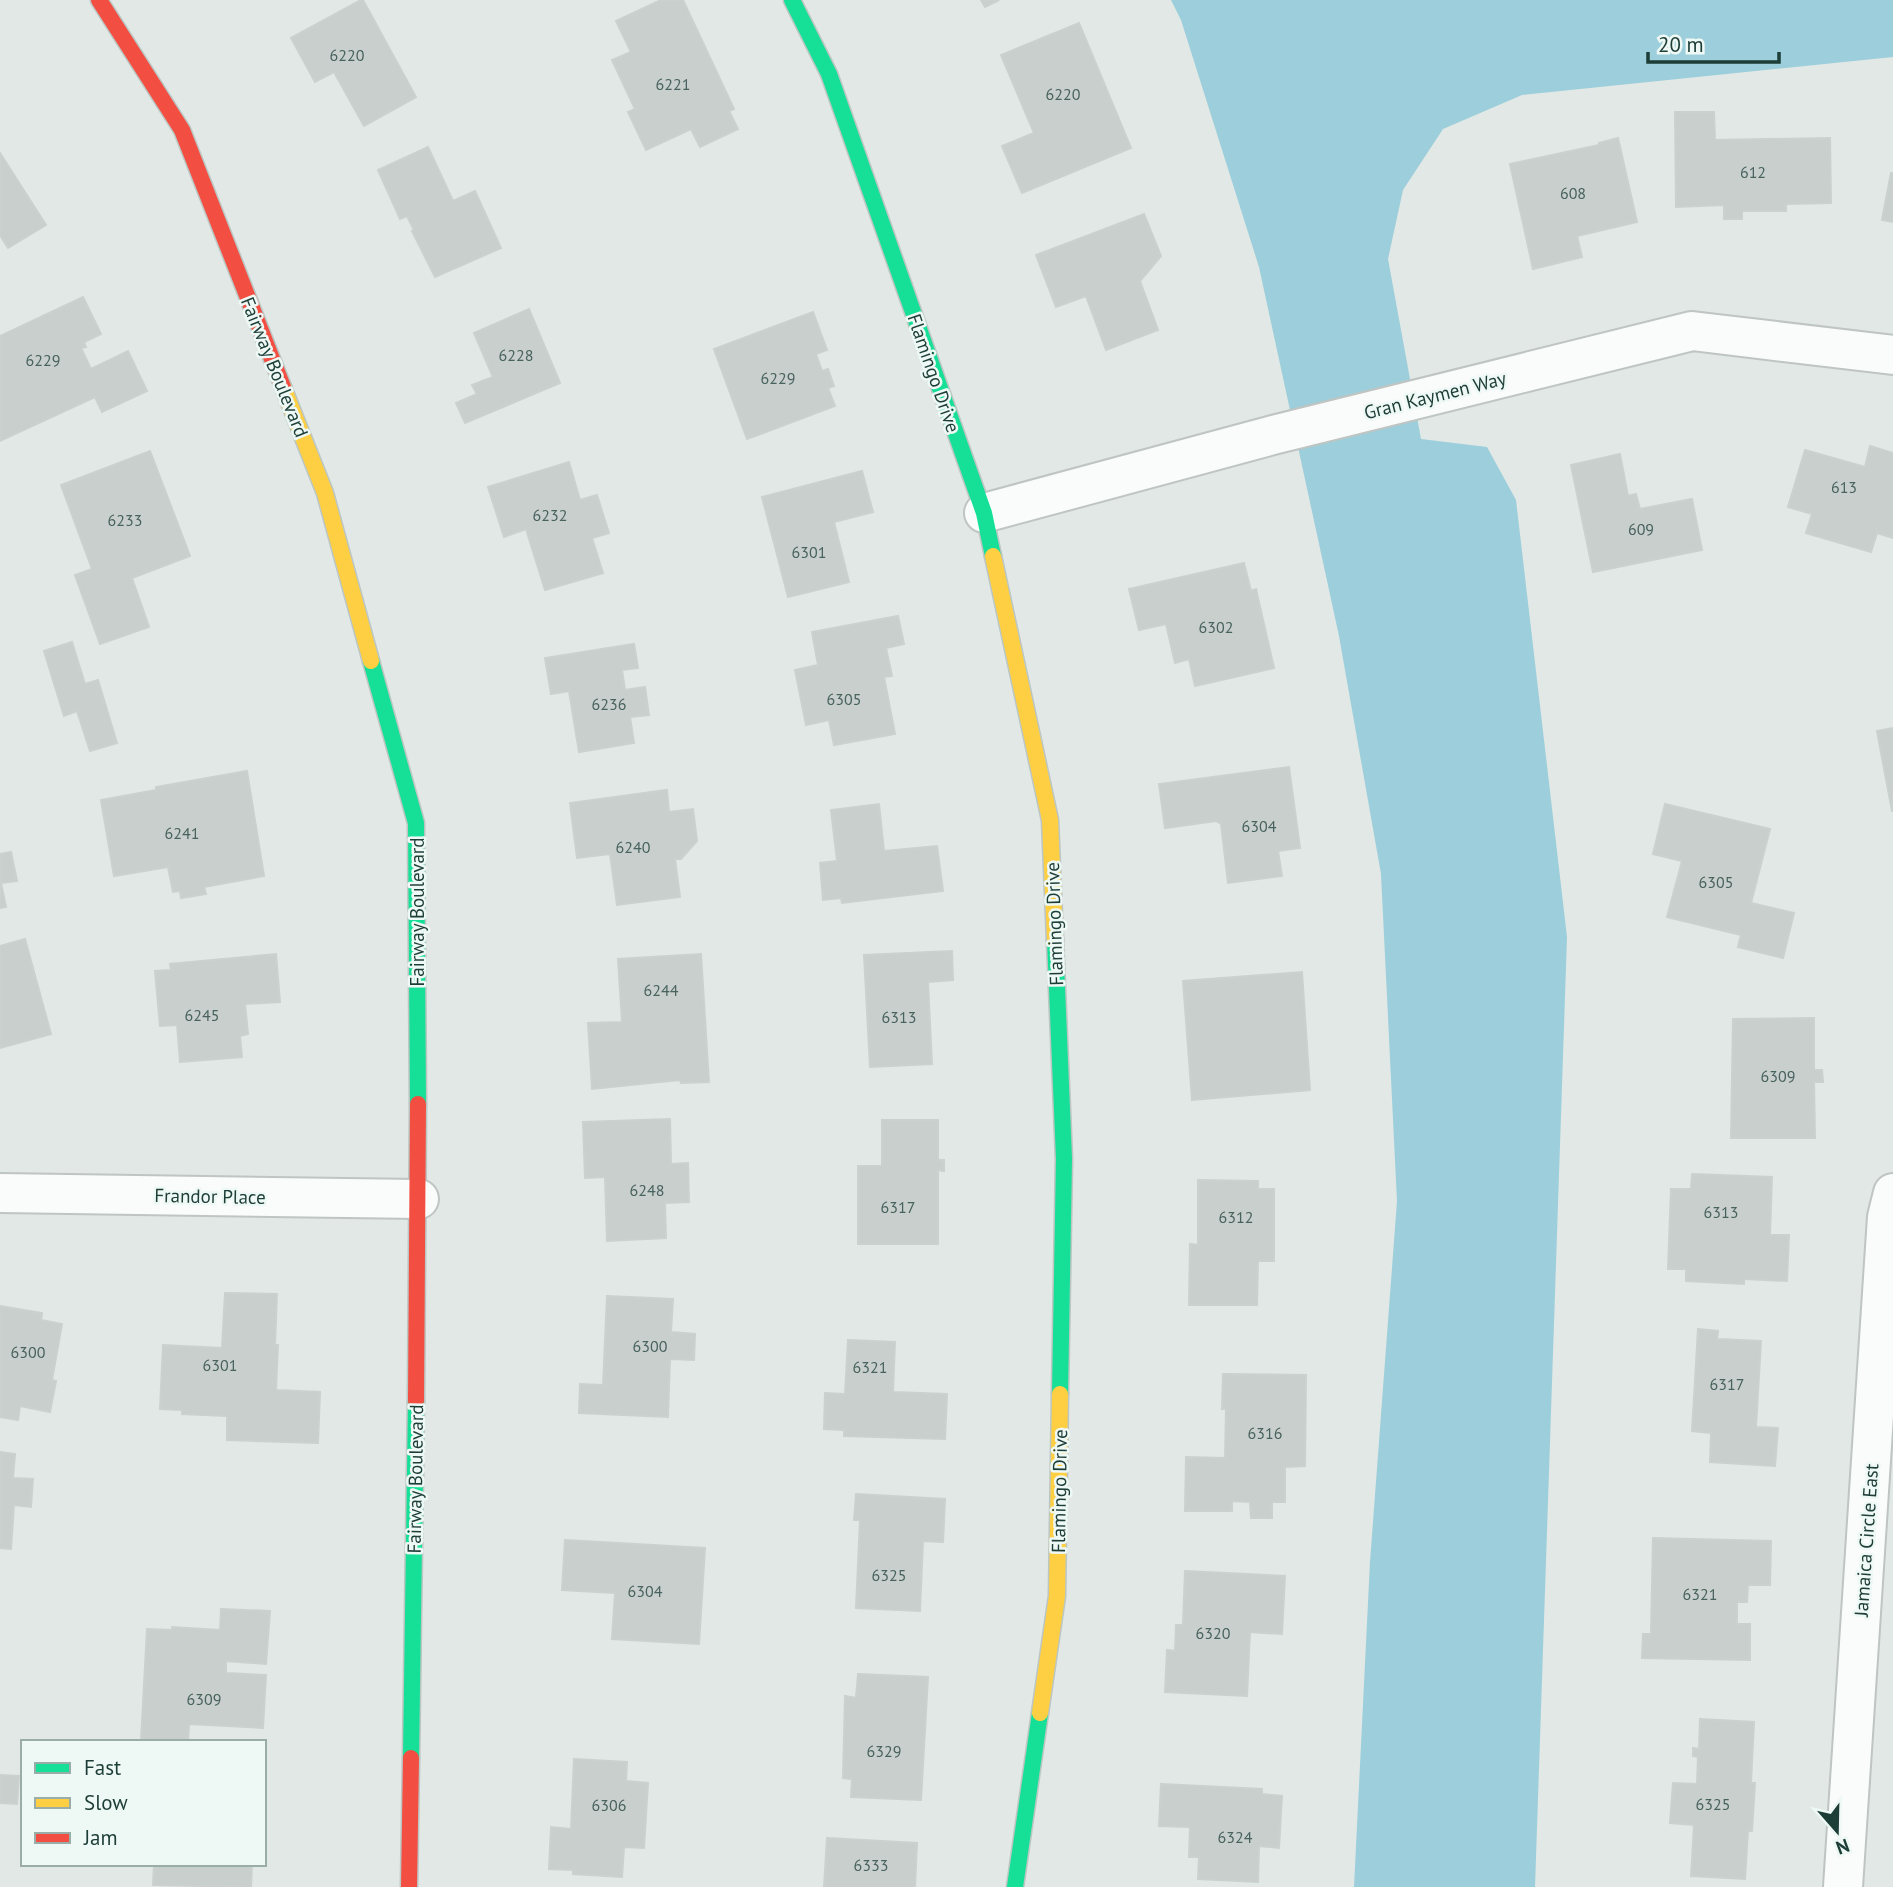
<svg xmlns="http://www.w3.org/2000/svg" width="1893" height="1887" font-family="'PT Sans',sans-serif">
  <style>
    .water { fill: #9ccedb }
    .building { fill: #c8cfcd; stroke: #cad1ce; stroke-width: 2 }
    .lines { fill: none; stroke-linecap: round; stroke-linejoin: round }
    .street-casing { stroke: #bec5c2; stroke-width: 42 }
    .fast-casing { stroke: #bcc6c3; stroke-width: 19 }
    .slow-casing { stroke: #bcc6c3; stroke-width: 19 }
    .jam-casing { stroke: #bcc6c3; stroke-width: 19 }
    .street { stroke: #fafcfb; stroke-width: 38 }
    .fast { stroke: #16e098; stroke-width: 16 }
    .slow { stroke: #ffcf43; stroke-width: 16 }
    .jam { stroke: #f24e42; stroke-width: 16 }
    .labels { text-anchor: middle; stroke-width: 5; stroke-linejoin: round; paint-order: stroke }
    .number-label { font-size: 16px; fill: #48625d }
    .street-label { font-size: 19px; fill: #1d3d37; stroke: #eef8f4 }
  </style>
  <rect width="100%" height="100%" fill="#e1e8e5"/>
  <path class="water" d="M1171 0H1893V57L1522 95 1443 129 1403 190 1388 259 1421 439 1487 447 1516 500 1567 937 1535 1887H1354L1370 1562 1397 1201 1381 874 1339 636 1259 267 1181 20Z"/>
  <g class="building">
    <path d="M361 0H363L416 97 364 126 334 72 315 82 291 38Z"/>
    <path d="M661 0H683L734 109 729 111 738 129 700 147 691 129 646 150 628 112 635 109 612 60 631 52 616 21Z"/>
    <path d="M981 0H999L985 7Z"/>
    <path d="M1079 23 1131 148 1022 193 1002 146 1034 133 1001 55Z"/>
    <path d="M1675 112H1714L1715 140 1830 138 1831 203 1786 204V211H1742V219H1724V205L1676 207Z"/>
    <path d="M1618 138 1637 222 1577 236 1582 257 1533 269 1510 164 1599 145V143Z"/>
    <path d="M428 147 453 201 475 191 501 248 435 277 412 231 414 230 407 216 400 219 378 170Z"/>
    <path d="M0 153 46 225 8 248 0 235Z"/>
    <path d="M1891 173H1893V222L1882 220Z"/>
    <path d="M1144 214 1161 256 1140 281 1158 330 1106 350 1086 296 1056 307 1036 255Z"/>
    <path d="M83 297 101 334 84 342 86 347 81 348 91 369 128 351 147 391 102 412 95 397 0 441V336Z"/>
    <path d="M529 309 560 383 465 423 456 403 477 394 472 385 493 377 474 333Z"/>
    <path d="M813 312 827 350 816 354 822 371 828 369 834 386 828 388 835 406 747 439 714 349Z"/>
    <path d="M1870 446 1893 453V538L1877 533 1871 552 1806 533 1812 514 1788 507 1805 450 1865 467Z"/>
    <path d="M150 451 190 556 132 578 149 627 100 644 75 575 92 569 61 485Z"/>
    <path d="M1620 454 1628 496 1636 494 1640 509 1692 499 1702 550 1593 572 1571 465Z"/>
    <path d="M569 462 580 500 597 495 609 533 592 538 603 573 545 590 526 529 504 537 488 487Z"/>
    <path d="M862 471 873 512 834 522 849 582 788 597 762 497Z"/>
    <path d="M1244 563 1251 591 1256 589 1274 668 1195 686 1189 659 1175 663 1166 624 1139 630 1129 589Z"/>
    <path d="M898 616 904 644 886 648 892 676 884 677 895 734 834 745 829 720 806 725 795 670 818 665 812 632Z"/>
    <path d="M72 642 85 684 98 680 117 743 90 751 77 711 64 716 44 651Z"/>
    <path d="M634 644 638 668 622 670 625 690 645 687 649 715 630 717 634 743 579 752 569 691 551 694 545 658Z"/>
    <path d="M1893 728V811H1892L1877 731Z"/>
    <path d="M1289 767 1300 848 1278 851 1282 876 1228 883 1221 824 1216 821 1165 828 1159 784Z"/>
    <path d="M247 771 264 876 204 887 206 894 181 898 180 891 173 892 168 867 114 876 101 800 156 790V787Z"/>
    <path d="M667 790 669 812 693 809 697 841 681 859H675L680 897 617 905 610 854 577 858 570 803Z"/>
    <path d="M879 804 884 851 937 846 943 891 842 903 841 898 823 900 820 863 837 861 831 810Z"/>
    <path d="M1665 804 1770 829 1751 903 1794 913 1783 958 1738 947 1741 935 1667 917 1682 861 1653 854Z"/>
    <path d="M11 852 17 881 1 883 6 907 0 908V854Z"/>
    <path d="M25 939 51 1034 0 1048V946Z"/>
    <path d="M952 951 953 980 928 982 932 1064 870 1067 864 955Z"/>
    <path d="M276 954 280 1002 245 1004 248 1034 240 1036 242 1057 180 1062 177 1025 160 1026 155 971 171 970 170 964Z"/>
    <path d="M701 954 709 1082 681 1083 680 1080 592 1089 588 1023 622 1022 618 959Z"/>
    <path d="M1302 972 1310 1090 1192 1100 1183 981Z"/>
    <path d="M1814 1018V1070H1822L1823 1082H1814L1815 1138H1731L1733 1019Z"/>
    <path d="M670 1119 671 1164 688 1163 689 1202 665 1203 666 1238 607 1241 605 1177 585 1178 583 1122Z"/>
    <path d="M882 1120H938V1160H944V1171L938 1170V1244H858V1166H882Z"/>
    <path d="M1692 1174 1772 1177 1770 1235H1789L1787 1281 1744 1279V1284L1686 1281V1269H1668L1671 1189H1691Z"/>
    <path d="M1198 1180 1258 1181V1189H1274V1261H1258L1257 1305H1189L1190 1244 1198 1245Z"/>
    <path d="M225 1293 277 1294 275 1345H278L276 1390 320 1392 318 1443 227 1440V1416L182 1414V1410L160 1409 163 1345 222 1348Z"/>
    <path d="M607 1296 673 1299 671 1332 695 1334 694 1360 670 1359 668 1417 579 1413 580 1384 603 1385Z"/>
    <path d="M0 1306 42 1313 41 1320 62 1324 52 1380 56 1381 50 1412 20 1406 18 1420 0 1417Z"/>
    <path d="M1698 1329 1718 1331 1717 1339 1761 1341 1756 1427 1778 1428 1775 1466 1710 1462 1711 1433 1692 1431Z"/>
    <path d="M848 1340 895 1342 893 1392 947 1394 945 1439 844 1436V1430L824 1429 825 1393 845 1394Z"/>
    <path d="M1223 1374 1306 1375 1305 1466 1285 1467V1502H1272V1518H1251L1250 1502 1232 1501V1511H1185L1186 1457 1225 1458 1226 1409H1222Z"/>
    <path d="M0 1452 15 1454 13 1478 33 1479 31 1507 14 1505 11 1549 0 1548Z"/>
    <path d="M856 1494 945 1499 943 1542 923 1541 920 1611 856 1608 860 1520H854Z"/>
    <path d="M1653 1538 1771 1541 1770 1585H1748L1747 1602H1737V1624H1750V1660L1642 1658 1643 1634H1651Z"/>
    <path d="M565 1540 705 1548 699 1644 612 1639 615 1593 562 1590Z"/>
    <path d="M1185 1571 1285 1576 1282 1634 1250 1632 1247 1696 1165 1692 1167 1650 1175 1651 1176 1625H1183Z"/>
    <path d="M221 1609 270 1611 266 1664 226 1661V1673L266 1675 263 1728 189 1724 188 1742 141 1740 147 1629 172 1630V1627L220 1630Z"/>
    <path d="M858 1674 928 1677 921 1800 851 1797 852 1779 843 1778 845 1696 856 1698Z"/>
    <path d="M1700 1719 1754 1722 1751 1783H1755L1752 1831H1748L1745 1879 1691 1876 1694 1825 1670 1823 1673 1783 1697 1784 1698 1757 1693 1756V1748L1699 1749Z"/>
    <path d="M574 1759 627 1762 626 1781 648 1783 644 1848 624 1847 622 1877 573 1874V1870L549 1869 551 1827 571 1829Z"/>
    <path d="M0 1775 19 1776 17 1804 0 1803Z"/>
    <path d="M1161 1784 1262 1789V1794L1282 1796 1279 1848 1259 1846 1258 1882 1198 1879 1199 1857H1189L1190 1827 1159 1826Z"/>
    <path d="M827 1838 917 1843 915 1887H824Z"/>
    <path d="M154 1864H252L251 1887 153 1885Z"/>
  </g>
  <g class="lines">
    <defs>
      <g id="street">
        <path d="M984 513 1273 435 1692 331 1893 355"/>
        <path d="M0 1193 419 1199"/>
        <path d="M1843 1887 1887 1217 1893 1193"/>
      </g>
      <g id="fast">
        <path d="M792 0 829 74 984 513 993 556"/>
        <path d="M371 661 416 823 418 1104"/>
        <path d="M1055 940 1064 1159 1060 1394"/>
        <path d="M411 1758 416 1401"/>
        <path d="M1015 1887 1040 1713"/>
      </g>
      <g id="slow">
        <path d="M283 387 325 493 371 661"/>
        <path d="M993 556 1050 820 1055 940"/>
        <path d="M1040 1713 1057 1596 1060 1394"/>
      </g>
      <g id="jam">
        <path d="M99 0 182 130 283 387"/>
        <path d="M416 1401 418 1104"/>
        <path d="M409 1887 411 1758"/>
      </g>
    </defs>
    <use href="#street" class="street-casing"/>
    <use href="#fast" class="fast-casing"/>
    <use href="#slow" class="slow-casing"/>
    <use href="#jam" class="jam-casing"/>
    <use href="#street" class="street"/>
    <use href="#fast" class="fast"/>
    <use href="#slow" class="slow"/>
    <use href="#jam" class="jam"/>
  </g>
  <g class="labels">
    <g class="number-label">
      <text x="347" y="61">6220</text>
      <text x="673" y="90">6221</text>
      <text x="1063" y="100">6220</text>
      <text x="1753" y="178">612</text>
      <text x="1573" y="199">608</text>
      <text x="516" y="361">6228</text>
      <text x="43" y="366">6229</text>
      <text x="778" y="384">6229</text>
      <text x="1844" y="493">613</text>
      <text x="550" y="521">6232</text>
      <text x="125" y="526">6233</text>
      <text x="1641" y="535">609</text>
      <text x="809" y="558">6301</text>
      <text x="1216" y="633">6302</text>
      <text x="844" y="705">6305</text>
      <text x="609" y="710">6236</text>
      <text x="1259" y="832">6304</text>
      <text x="182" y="839">6241</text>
      <text x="633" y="853">6240</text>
      <text x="1716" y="888">6305</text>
      <text x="661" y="996">6244</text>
      <text x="202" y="1021">6245</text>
      <text x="899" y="1023">6313</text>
      <text x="1778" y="1082">6309</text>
      <text x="647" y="1196">6248</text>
      <text x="898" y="1213">6317</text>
      <text x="1721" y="1218">6313</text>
      <text x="1236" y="1223">6312</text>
      <text x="650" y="1352">6300</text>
      <text x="28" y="1358">6300</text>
      <text x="220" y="1371">6301</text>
      <text x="870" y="1373">6321</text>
      <text x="1727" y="1390">6317</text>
      <text x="1265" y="1439">6316</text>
      <text x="889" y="1581">6325</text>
      <text x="645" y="1597">6304</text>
      <text x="1700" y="1600">6321</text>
      <text x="1213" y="1639">6320</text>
      <text x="204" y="1705">6309</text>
      <text x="884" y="1757">6329</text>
      <text x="1713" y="1810">6325</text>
      <text x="609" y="1811">6306</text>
      <text x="1235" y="1843">6324</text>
      <text x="871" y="1871">6333</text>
    </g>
    <g class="street-label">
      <text transform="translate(275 367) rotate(68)" y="7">Fairway Boulevard</text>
      <text transform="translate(934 373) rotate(71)" y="7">Flamingo Drive</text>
      <text transform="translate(1435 395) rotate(-14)" y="7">Gran Kaymen Way</text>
      <text transform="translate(417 912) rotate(-90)" y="7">Fairway Boulevard</text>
      <text transform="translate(1054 924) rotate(-92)" y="7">Flamingo Drive</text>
      <text transform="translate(210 1196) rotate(1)" y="7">Frandor Place</text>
      <text transform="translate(415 1479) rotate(-89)" y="7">Fairway Boulevard</text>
      <text transform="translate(1059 1491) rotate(-89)" y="7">Flamingo Drive</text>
      <text transform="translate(1866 1540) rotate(-86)" y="7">Jamaica Circle East</text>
    </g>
  </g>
  <rect x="21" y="1740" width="245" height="126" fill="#eef8f4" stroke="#9aada8" stroke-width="2"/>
  <rect x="35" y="1763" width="35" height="10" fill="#16e098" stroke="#9aada8" stroke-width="2"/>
  <text x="84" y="1775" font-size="21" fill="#1d3d37">Fast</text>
  <rect x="35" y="1798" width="35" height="10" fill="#ffcf43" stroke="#9aada8" stroke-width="2"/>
  <text x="84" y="1810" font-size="21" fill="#1d3d37">Slow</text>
  <rect x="35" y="1833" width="35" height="10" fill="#f24e42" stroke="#9aada8" stroke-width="2"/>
  <text x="84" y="1845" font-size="21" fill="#1d3d37">Jam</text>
  <g transform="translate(1837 1831) rotate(160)" stroke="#eef8f4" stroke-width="5" paint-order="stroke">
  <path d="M0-5L12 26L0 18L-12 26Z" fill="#1d3d37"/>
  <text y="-10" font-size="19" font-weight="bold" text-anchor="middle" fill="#1d3d37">N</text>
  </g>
  <path d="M1648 52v10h131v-10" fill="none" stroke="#1d3d37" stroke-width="3.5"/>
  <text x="1658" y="52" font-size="21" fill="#1d3d37" stroke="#eef8f4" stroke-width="5" paint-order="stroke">20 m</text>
</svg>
